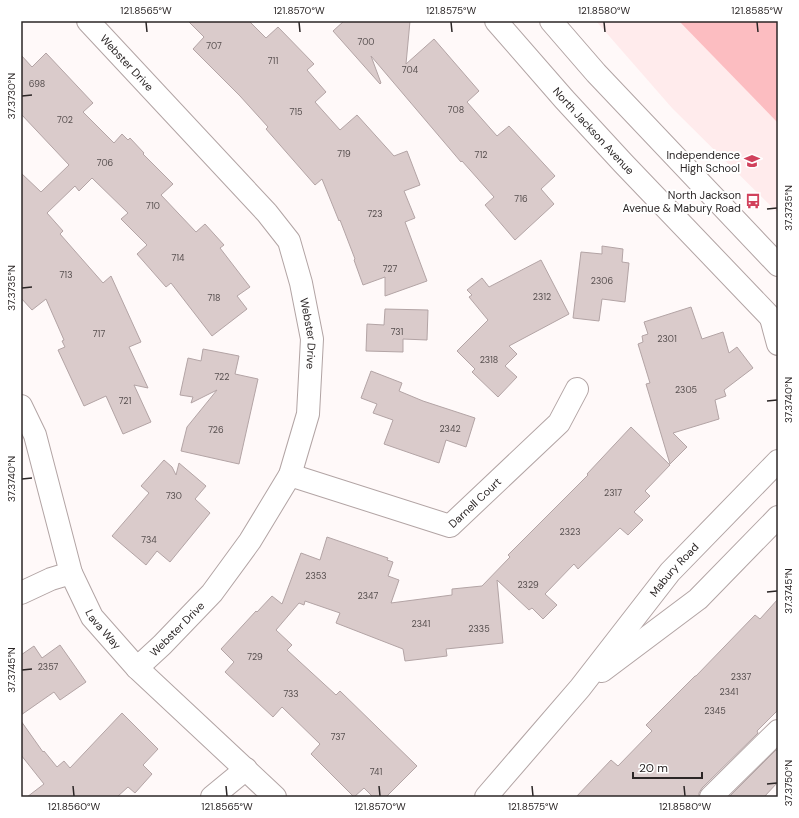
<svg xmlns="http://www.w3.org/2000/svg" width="799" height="818" font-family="'DM Sans',sans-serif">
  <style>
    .built { fill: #ffebec }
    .green { fill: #fcbdc1 }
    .building { fill: #dacbcb; stroke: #b3a4a5 }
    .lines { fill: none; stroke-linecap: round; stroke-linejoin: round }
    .street-casing { stroke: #b2a4a4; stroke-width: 24 }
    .secondary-casing { stroke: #b2a4a4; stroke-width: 24 }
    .street { stroke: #fff; stroke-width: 22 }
    .secondary { stroke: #fff; stroke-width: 22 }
    .ticks { fill: none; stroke: #2b2626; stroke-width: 1.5 }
    .labels { text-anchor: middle; stroke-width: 4; stroke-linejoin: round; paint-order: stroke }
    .number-label { font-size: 9px; fill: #574f4f }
    .street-label { font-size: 11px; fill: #2b2626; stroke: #fff }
    .poi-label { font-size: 11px; fill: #2b2626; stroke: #fff; text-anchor: end }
    .neatline { fill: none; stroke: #2b2626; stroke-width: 1.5 }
    .ticks-label { font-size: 10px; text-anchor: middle; fill: #2b2626 }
  </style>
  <rect width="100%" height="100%" fill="#fff9f9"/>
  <path class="built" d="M596 21H778V213L672 108Z"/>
  <path class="green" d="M679 21H778V123Z"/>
  <g class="building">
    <path d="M188 21H249L266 38 278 27 314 64 307 70 326 92 315 102 340 130 357 115 394 156 407 151 420 185 404 191 415 218 405 222 427 281 385 296V277L363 285 354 260 355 259 340 220 339 221 322 179 315 185 266 129 268 127 240 96 193 49 204 37Z"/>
    <path d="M344 21H410L406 64 434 39 479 91 467 102 497 136 509 126 555 176 541 189 554 204 515 240 485 205 494 197 462 161 461 162 371 56 381 83 380 84 333 31Z"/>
    <path d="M46 53 93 103 83 112 114 143 122 134 128 140 130 138 144 153 143 154 173 184 161 195 196 232 205 224 224 245 220 248 250 287 237 296 247 309 212 336 171 283 166 287 137 254 147 245 121 219 128 213 92 178 79 191 75 186 47 213 63 231 60 234 103 283 111 276 141 342 129 347 148 388 134 385 151 422 123 434 106 396 84 406 58 350 65 347 62 341 64 340 46 299 32 310 21 298V173L41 192 69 165 21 114V55L32 67Z"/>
    <path d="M602 246 623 249 622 262 629 263 625 302 602 299 599 321 573 318 581 252 602 254Z"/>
    <path d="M541 260 569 314 509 346 517 354 505 366 517 377 498 397 472 372 475 369 457 351 488 320 469 297 472 295 467 290 482 278 489 287Z"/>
    <path d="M691 307 702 339 723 332 729 353 737 347 753 368 724 390 726 396 715 400 719 419 673 433 687 447 670 464 646 384 650 383 638 344 643 342 642 336 648 334 644 322Z"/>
    <path d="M385 309 428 310 427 340 403 339V352L366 351 367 324 384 325Z"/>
    <path d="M203 349 239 356 235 374 258 379 239 464 181 451 187 427 217 390 191 403 193 397 180 395 188 358 201 361Z"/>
    <path d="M371 371 402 383 399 391 423 401 475 418 466 447 446 440 439 463 384 444 393 420 373 413 377 404 361 398Z"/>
    <path d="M631 427 670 465 645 491 650 496 634 512 643 520 628 535 620 528 578 569 574 564 545 594 557 605 543 619 532 608 529 610 497 580 503 643 446 649 447 656 405 661 403 649 336 623 340 613 305 601 304 605 299 603 276 630 292 645 287 650 336 695 340 691 417 766 386 797H373L364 788 354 797 311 754 320 744 282 707 273 717 225 672 234 662 221 649 256 611 257 612 272 596 282 604 301 553 320 560 327 537 388 558 387 560 393 562 388 576 399 580 391 603 452 595V589L482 586 510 557 508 555 588 475 587 474Z"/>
    <path d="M164 460 172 467 176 475 179 463 206 486 195 499 210 513 170 562 157 551 146 565 112 536 149 493 141 486Z"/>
    <path d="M778 599V710L757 731 758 733 702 788 699 793V797H576L611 760 618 766 652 731 646 725 695 676H696L754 616 755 615 760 619Z"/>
    <path d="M60 645 86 682 60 700 54 692 21 715V655L34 646 42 658Z"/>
    <path d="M122 713 158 749 143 765 152 774 135 793 128 787 117 797H27L44 784 21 755V721L43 752 44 751 57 767 64 761 70 768Z"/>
    <path d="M776 750 778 751V782L764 797H729Z"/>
  </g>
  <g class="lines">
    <defs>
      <g id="street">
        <path id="s1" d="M88 21 267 213 289 241 301 283 312 339 308 414 290 475 250 541 212 593 162 645 137 668"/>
        <path id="s2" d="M21 406 35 435 71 573 92 617 137 668 275 797"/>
        <path id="s3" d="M290 475 450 526 559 423 577 389"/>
        <path d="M21 593 51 579 71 573"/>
        <path d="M212 797 246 769"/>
        <path d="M711 797 778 731"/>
      </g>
      <g id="secondary">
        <path id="s4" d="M496 21 564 99 623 163 778 325"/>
        <path d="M551 21 596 73 778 265"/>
        <path d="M771 318 778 344"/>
        <path d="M602 671 698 599 778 517"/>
        <path id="s5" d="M486 797 580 688 670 572 778 461"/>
      </g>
    </defs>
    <use href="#street" class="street-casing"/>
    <use href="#secondary" class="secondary-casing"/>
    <use href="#street" class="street"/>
    <use href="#secondary" class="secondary"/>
  </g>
  <path class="ticks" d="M146 22 147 32M299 22 300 32M451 22 452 32M604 22 605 32M757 22 758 32M22 96 32 95M767 209 777 208M22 288 32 287M767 401 777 400M22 479 32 478M767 592 777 591M22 670 32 669M767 784 777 783M73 786 74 796M226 786 227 796M379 786 380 796M532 786 533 796M684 786 685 796"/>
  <defs>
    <symbol id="school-bare" viewBox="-9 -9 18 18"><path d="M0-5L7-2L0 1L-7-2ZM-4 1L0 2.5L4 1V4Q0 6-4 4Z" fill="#d1415c" stroke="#fff" stroke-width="2.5" paint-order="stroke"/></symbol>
    <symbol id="bus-bare" viewBox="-9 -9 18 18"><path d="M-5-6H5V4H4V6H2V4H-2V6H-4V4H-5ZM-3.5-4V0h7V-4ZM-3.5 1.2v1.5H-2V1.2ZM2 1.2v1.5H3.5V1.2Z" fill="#d1415c" stroke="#fff" stroke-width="2.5" paint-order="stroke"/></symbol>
  </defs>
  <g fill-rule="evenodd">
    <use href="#school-bare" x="741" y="150" width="22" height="22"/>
    <use href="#bus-bare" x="742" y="190" width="22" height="22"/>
  </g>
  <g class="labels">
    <g class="number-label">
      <text x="366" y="45">700</text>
      <text x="214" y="49">707</text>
      <text x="273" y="64">711</text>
      <text x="410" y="73">704</text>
      <text x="37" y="87">698</text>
      <text x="456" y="113">708</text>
      <text x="296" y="115">715</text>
      <text x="65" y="123">702</text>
      <text x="344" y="157">719</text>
      <text x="481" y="158">712</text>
      <text x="105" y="166">706</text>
      <text x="521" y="202">716</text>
      <text x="153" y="209">710</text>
      <text x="375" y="217">723</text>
      <text x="178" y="261">714</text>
      <text x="390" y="272">727</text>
      <text x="66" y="278">713</text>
      <text x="602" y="284">2306</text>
      <text x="542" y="300">2312</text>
      <text x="214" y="301">718</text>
      <text x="397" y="335">731</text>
      <text x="99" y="337">717</text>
      <text x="667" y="342">2301</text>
      <text x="489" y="363">2318</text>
      <text x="222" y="380">722</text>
      <text x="686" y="393">2305</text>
      <text x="125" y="404">721</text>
      <text x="450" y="432">2342</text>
      <text x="216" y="433">726</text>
      <text x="613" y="496">2317</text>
      <text x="174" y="499">730</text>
      <text x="570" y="535">2323</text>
      <text x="149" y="543">734</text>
      <text x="316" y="579">2353</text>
      <text x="528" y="588">2329</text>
      <text x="368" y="599">2347</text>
      <text x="421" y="627">2341</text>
      <text x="479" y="632">2335</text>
      <text x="255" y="660">729</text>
      <text x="48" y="670">2357</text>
      <text x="741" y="680">2337</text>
      <text x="729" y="695">2341</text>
      <text x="291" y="697">733</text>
      <text x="715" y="714">2345</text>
      <text x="338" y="740">737</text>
      <text x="376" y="775">741</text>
    </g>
    <g class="street-label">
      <text dy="4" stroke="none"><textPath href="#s1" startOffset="57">Webster Drive</textPath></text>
      <text dy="4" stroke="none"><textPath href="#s4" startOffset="147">North Jackson Avenue</textPath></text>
      <text dy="4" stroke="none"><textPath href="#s1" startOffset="393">Webster Drive</textPath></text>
      <text dy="4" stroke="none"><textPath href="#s3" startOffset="202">Darnell Court</textPath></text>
      <text dy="4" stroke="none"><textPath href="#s5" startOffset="295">Mabury Road</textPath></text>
      <text dy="4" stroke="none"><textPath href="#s2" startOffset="240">Lava Way</textPath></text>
      <text transform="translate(177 629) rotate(-45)" y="4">Webster Drive</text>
    </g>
    <g class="poi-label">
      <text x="740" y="159">Independence<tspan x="740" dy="13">High School</tspan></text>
      <text x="741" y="199">North Jackson<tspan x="741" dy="13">Avenue &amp; Mabury Road</tspan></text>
    </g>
  </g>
  <rect width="799" height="818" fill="none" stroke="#ffffff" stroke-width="44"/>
  <path d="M633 772v6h69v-6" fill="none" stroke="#2b2626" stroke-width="2"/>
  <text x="639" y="772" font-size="12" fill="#2b2626" stroke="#ffffff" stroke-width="3" paint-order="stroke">20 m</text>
  <rect x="22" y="22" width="755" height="774" class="neatline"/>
  <g class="ticks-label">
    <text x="146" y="14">121.8565°W</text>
    <text x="299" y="14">121.8570°W</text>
    <text x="451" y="14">121.8575°W</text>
    <text x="604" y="14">121.8580°W</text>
    <text x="757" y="14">121.8585°W</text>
    <text transform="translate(11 96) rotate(-90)" y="4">37.3730°N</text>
    <text transform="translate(788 208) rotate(-90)" y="4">37.3735°N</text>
    <text transform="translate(11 288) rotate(-90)" y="4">37.3735°N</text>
    <text transform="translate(788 400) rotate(-90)" y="4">37.3740°N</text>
    <text transform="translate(11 479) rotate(-90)" y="4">37.3740°N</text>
    <text transform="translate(788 591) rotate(-90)" y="4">37.3745°N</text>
    <text transform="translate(11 670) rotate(-90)" y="4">37.3745°N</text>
    <text transform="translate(788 783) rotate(-90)" y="4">37.3750°N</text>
    <text x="74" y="810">121.8560°W</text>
    <text x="227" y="810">121.8565°W</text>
    <text x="380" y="810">121.8570°W</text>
    <text x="533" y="810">121.8575°W</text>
    <text x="685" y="810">121.8580°W</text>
  </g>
</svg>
